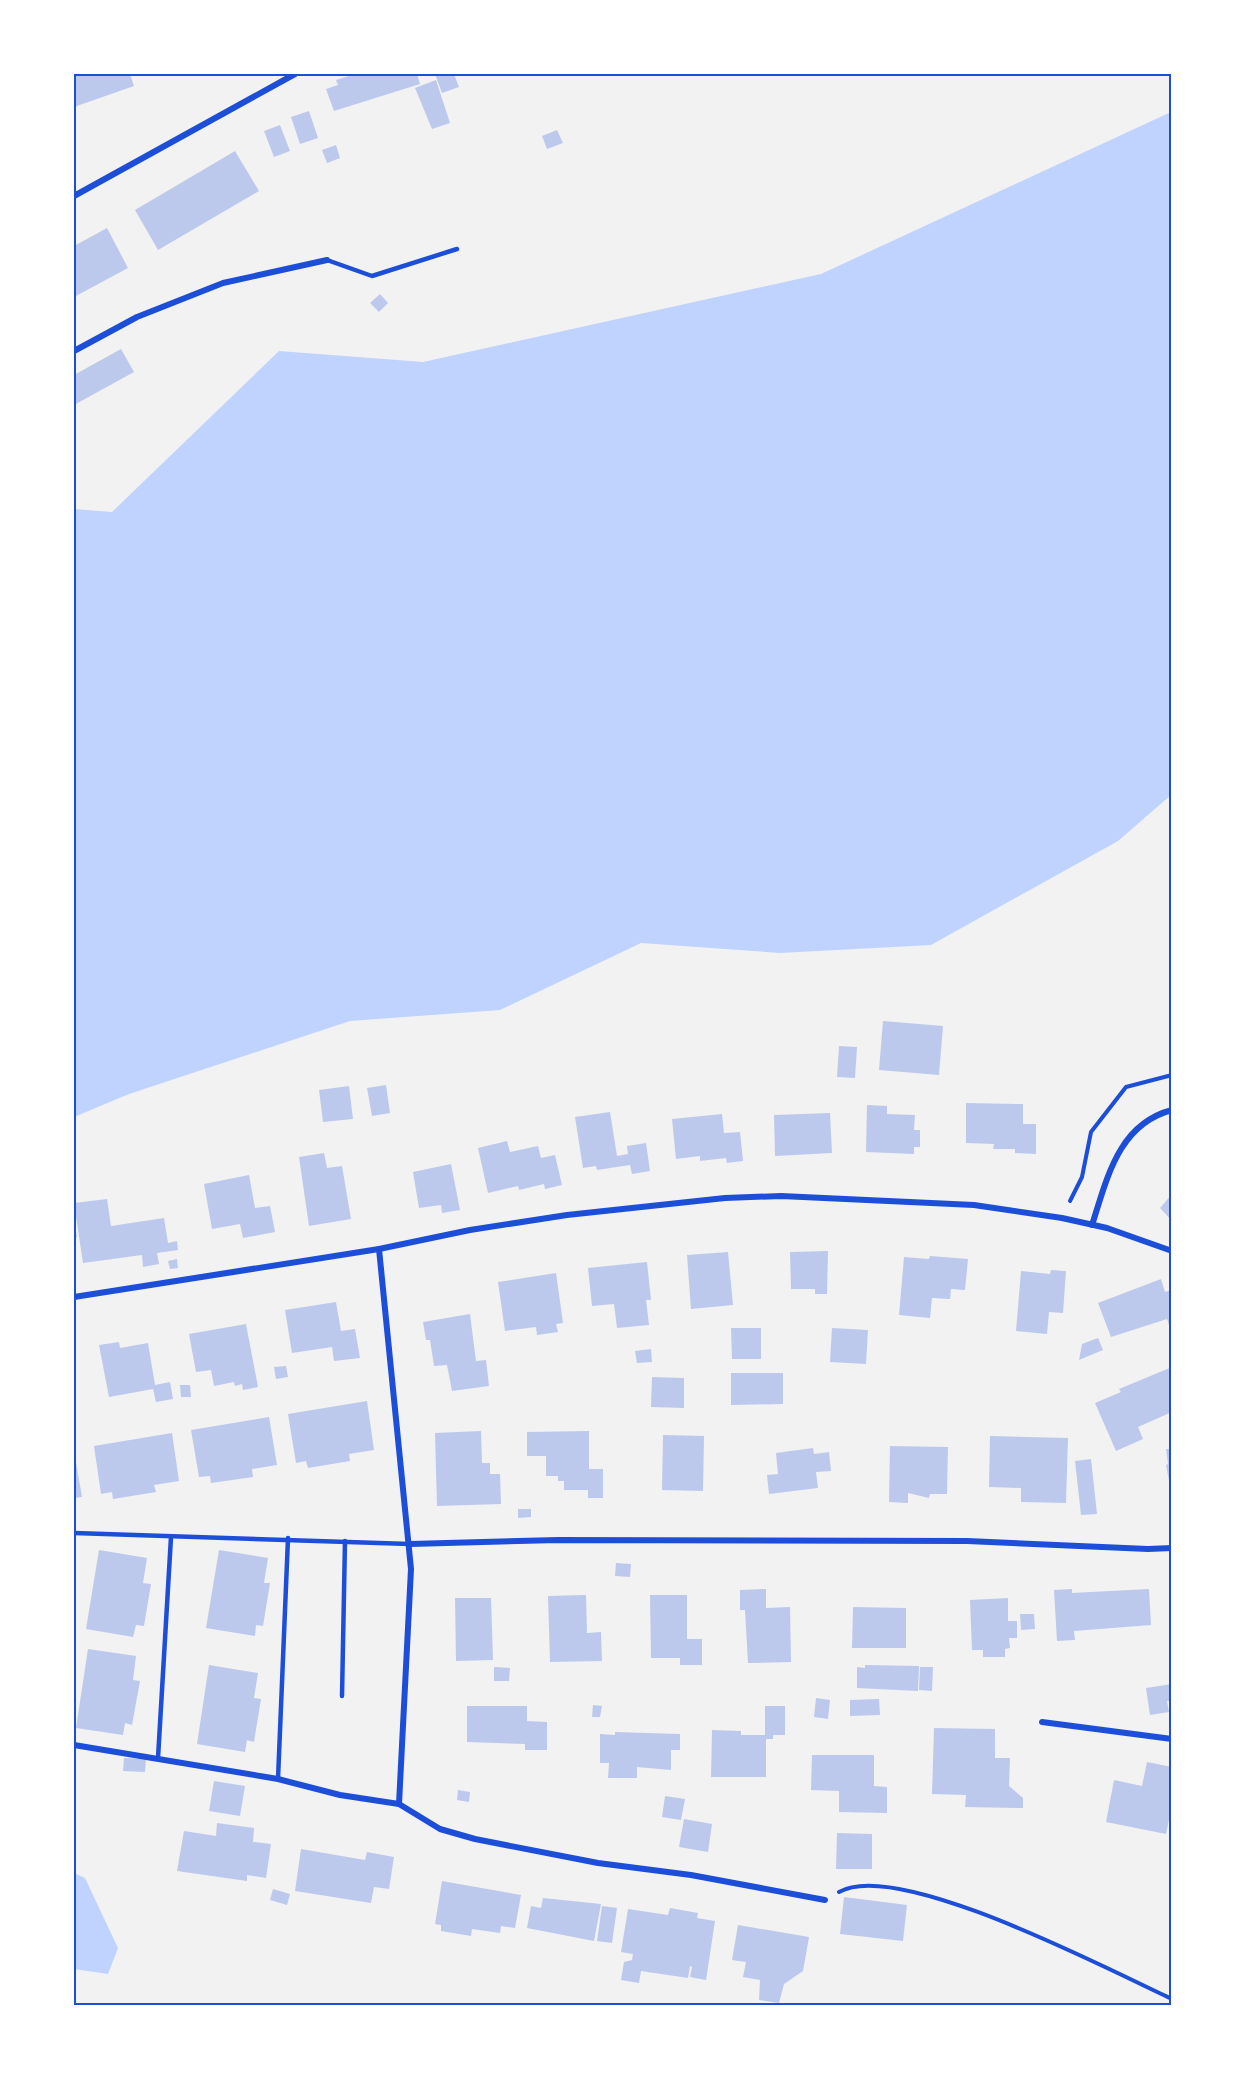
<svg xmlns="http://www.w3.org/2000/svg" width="1245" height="2079" font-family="'IBM Plex Serif',serif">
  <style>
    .water { fill: #bfd3fe }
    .building { fill: #bdc9ec }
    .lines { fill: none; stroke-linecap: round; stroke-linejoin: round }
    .path { stroke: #1d4ed8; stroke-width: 4 }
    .service { stroke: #1d4ed8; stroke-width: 4.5 }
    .minor { stroke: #1d4ed8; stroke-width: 6 }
    .neatline { fill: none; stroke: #1d4ed8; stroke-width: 2 }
  </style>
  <rect width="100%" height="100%" fill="#f2f2f2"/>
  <g class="water">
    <path d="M1171 112V795L1118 841 931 945 780 953 641 943 500 1010 350 1021 129 1094 74 1117V509L112 512 279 351 423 362 821 274Z"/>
    <path d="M74 1873 85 1878 118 1948 108 1974 74 1969Z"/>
  </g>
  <g class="building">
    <path d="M78 74H130L134 86 74 107V75Z"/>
    <path d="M355 74H417L420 84 334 111 326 89 338 85 336 80Z"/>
    <path d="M435 74H454L459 87 442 93Z"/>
    <path d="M436 80 450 123 432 129 415 88Z"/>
    <path d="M309 111 318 138 300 144 291 117Z"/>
    <path d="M280 125 290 151 274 157 264 131Z"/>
    <path d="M557 130 563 143 547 149 542 136Z"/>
    <path d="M336 145 340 158 327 163 322 150Z"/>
    <path d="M235 151 259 191 158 250 135 210Z"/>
    <path d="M107 228 128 268 74 297V246Z"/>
    <path d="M380 294 388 303 379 312 370 303Z"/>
    <path d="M121 349 134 372 74 405V375Z"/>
    <path d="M883 1021 943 1026 939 1075 879 1070Z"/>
    <path d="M839 1046 857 1047 855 1078 837 1077Z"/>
    <path d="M386 1085 390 1113 372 1116 367 1088Z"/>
    <path d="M349 1086 353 1119 323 1122 319 1090Z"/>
    <path d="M966 1103 1023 1104V1124H1036V1154L1015 1153V1149H993L994 1144 966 1143Z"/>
    <path d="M867 1105 887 1106V1114L915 1115 914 1130H920V1147H914V1154L866 1152Z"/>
    <path d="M610 1112 617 1156 628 1154 627 1146 646 1143 650 1171 632 1174 630 1165 597 1170 596 1166 583 1168 575 1117Z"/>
    <path d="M830 1113 832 1153 775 1156 774 1115Z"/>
    <path d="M722 1114 724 1133 740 1132 743 1161 727 1163 726 1158 700 1161V1156L676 1159 672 1119Z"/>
    <path d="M507 1141 510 1152 538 1146 541 1158 555 1155 562 1185 545 1189 544 1184 519 1190 518 1186 488 1193 478 1148Z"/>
    <path d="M324 1153 327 1168 342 1166 351 1219 309 1226 299 1157Z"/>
    <path d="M451 1164 460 1210 442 1213 441 1205 419 1208 413 1172Z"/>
    <path d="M249 1175 255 1208 270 1206 275 1232 243 1238 240 1224 212 1229 204 1184Z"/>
    <path d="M1172 1194V1221L1160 1208Z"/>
    <path d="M107 1199 111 1226 164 1218 168 1243 177 1241 178 1250 157 1253 159 1264 143 1267 142 1255 83 1263 74 1203Z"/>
    <path d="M74 1223 77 1237 74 1238Z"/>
    <path d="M828 1251 827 1294H815V1289H791L790 1252Z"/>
    <path d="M728 1252 733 1305 691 1309 687 1255Z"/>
    <path d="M930 1256 968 1259 965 1290 951 1289 950 1299 932 1298 930 1318 899 1315 904 1257 929 1259Z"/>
    <path d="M177 1259 178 1268 170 1269 168 1261Z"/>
    <path d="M647 1262 651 1300H646L649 1325 617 1328 614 1304 592 1306 588 1268Z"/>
    <path d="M1051 1270 1066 1271 1063 1313 1049 1312 1047 1334 1016 1331 1021 1271 1050 1274Z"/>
    <path d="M556 1273 563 1323 556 1324 558 1332 537 1335 536 1327 505 1331 498 1282Z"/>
    <path d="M1161 1279 1165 1292 1172 1290V1325H1169L1167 1319 1111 1337 1098 1303Z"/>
    <path d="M336 1302 341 1331 355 1329 360 1358 334 1361 332 1347 292 1353 285 1310Z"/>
    <path d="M470 1314 476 1361 486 1360 489 1386 452 1391 447 1365 434 1366 430 1340H426L423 1322Z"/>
    <path d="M246 1324 258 1387 243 1390 242 1384 235 1386 234 1382 214 1386 211 1370 196 1372 189 1334Z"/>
    <path d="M731 1328H761V1359H732Z"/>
    <path d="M832 1328 868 1330 866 1364 830 1362Z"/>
    <path d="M1098 1338 1103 1350 1079 1360 1082 1344Z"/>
    <path d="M119 1342 120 1348 148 1343 155 1385 170 1382 173 1399 156 1402 153 1389 109 1397 99 1345Z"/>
    <path d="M651 1349 652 1362 637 1363 635 1351Z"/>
    <path d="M286 1366 288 1377 276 1379 274 1367Z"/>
    <path d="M1172 1367V1412L1138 1427 1143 1439 1116 1451 1095 1403 1121 1392 1119 1389Z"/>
    <path d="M731 1373H783V1404L731 1405Z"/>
    <path d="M652 1377 684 1378V1408L651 1407Z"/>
    <path d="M180 1385H190L191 1397H181Z"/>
    <path d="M367 1401 374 1450 349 1454 350 1461 308 1468 306 1461 296 1463 288 1414Z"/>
    <path d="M269 1417 277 1465 252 1469 253 1477 211 1483 210 1476 199 1477 191 1430Z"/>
    <path d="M481 1431 482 1463H490V1474H500L501 1504 437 1506 435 1433Z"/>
    <path d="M589 1431V1469H603V1498H588V1490H564V1481H558V1476H546V1456H527V1432Z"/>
    <path d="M172 1433 179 1481 154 1485 156 1492 113 1499 112 1492 101 1494 94 1446Z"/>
    <path d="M663 1435 704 1436 703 1491 662 1490Z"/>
    <path d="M990 1436 1068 1438 1066 1503 1021 1502V1488L989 1487Z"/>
    <path d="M890 1446 948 1447 947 1494H930L929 1498 908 1493V1503L889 1502Z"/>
    <path d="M813 1448 814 1454 829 1452 831 1471 816 1472 818 1488 769 1494 767 1475 778 1474 776 1453Z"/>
    <path d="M1166 1449H1172V1496L1166 1465 1168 1464Z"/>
    <path d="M74 1451 82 1497 74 1498Z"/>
    <path d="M1091 1459 1097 1514 1081 1515 1075 1461Z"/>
    <path d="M518 1509H531V1517L518 1518Z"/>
    <path d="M99 1550 147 1558 143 1583 151 1584 144 1626 136 1625 133 1637 86 1629Z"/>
    <path d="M219 1550 268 1558 264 1583H270L263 1626 256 1625 255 1636 206 1628Z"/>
    <path d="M616 1563 631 1564 630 1577 615 1576Z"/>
    <path d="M766 1589V1608L790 1607 791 1662 748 1663 745 1610H740V1590Z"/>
    <path d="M1072 1589V1593L1149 1589 1151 1625 1074 1631 1075 1640 1057 1641 1054 1590Z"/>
    <path d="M586 1595 587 1633 601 1632 602 1661 550 1662 548 1596Z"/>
    <path d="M650 1595H687V1639H702V1665H680V1658H651Z"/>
    <path d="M455 1598H491L493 1660 456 1661Z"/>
    <path d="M1008 1598V1621H1017V1638H1009L1010 1648 1005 1649V1657H983V1650H972L970 1600Z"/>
    <path d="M853 1607 906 1608V1648H852Z"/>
    <path d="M1020 1614H1034L1035 1629 1021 1630Z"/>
    <path d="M88 1649 136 1656 133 1680 140 1681 132 1725 125 1723 123 1735 76 1728Z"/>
    <path d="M209 1665 258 1673 254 1698 261 1699 254 1742 247 1740 245 1752 197 1744Z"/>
    <path d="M865 1665 919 1666 918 1691 857 1688V1667L865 1668Z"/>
    <path d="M494 1667 510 1668 509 1681H494Z"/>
    <path d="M920 1667H933L932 1691 919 1690Z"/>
    <path d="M1172 1684V1701H1167L1169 1712 1150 1715 1146 1688Z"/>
    <path d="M816 1698 830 1700 828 1719 814 1717Z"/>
    <path d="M879 1699 880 1715 850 1716V1700Z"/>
    <path d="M593 1705 602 1706 600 1717H592Z"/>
    <path d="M467 1706H527V1721L547 1722V1750H525V1744L467 1742Z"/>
    <path d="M765 1706H785V1735H773V1739H766V1777H711L712 1730 741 1731V1735H765Z"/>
    <path d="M934 1728 995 1729V1758H1010L1009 1786 1023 1798V1808L965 1807 966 1795 932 1794Z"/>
    <path d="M615 1732 680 1734V1750H671V1770L637 1767V1778H608L609 1763H600V1734L615 1735Z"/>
    <path d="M812 1755H874V1786L887 1787V1813L839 1812V1791L811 1790Z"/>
    <path d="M124 1758 146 1759 145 1772 123 1771Z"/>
    <path d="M1147 1762 1172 1767V1805L1166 1834 1106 1822 1114 1780 1142 1786Z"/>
    <path d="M214 1781 245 1786 240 1816 209 1811Z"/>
    <path d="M458 1790 470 1792 469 1802 457 1800Z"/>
    <path d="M665 1796 685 1799 681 1820 662 1817Z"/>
    <path d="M684 1819 712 1824 708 1852 679 1847Z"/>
    <path d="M217 1823 254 1828 253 1842 271 1844 266 1878 247 1875V1881L177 1871 184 1831 216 1836Z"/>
    <path d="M837 1833 872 1834V1869H836Z"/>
    <path d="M301 1849 365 1860 367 1852 394 1857 389 1889 374 1887 371 1903 295 1891Z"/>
    <path d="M442 1881 521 1895 515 1928 501 1926 500 1933 472 1929 471 1936 441 1931V1925L435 1924Z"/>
    <path d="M273 1889 290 1894 287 1905 270 1900Z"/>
    <path d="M844 1897 907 1905 903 1941 840 1934Z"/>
    <path d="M543 1898 601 1904 594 1941 527 1928 531 1906 541 1908Z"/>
    <path d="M602 1906 617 1908 612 1943 597 1941Z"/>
    <path d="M670 1908 698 1913 697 1918 715 1921 706 1980 690 1977 692 1967 690 1966 688 1978 641 1971 639 1983 621 1980 624 1962 632 1960 633 1954 621 1952 628 1909 668 1915Z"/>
    <path d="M738 1925 809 1937 803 1971 784 1984 779 2003 759 2000 760 1980 743 1977 746 1962 732 1960Z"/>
  </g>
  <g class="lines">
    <g class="path">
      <path d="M1070 1201 1082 1177 1091 1132 1126 1087 1172 1075"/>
      <path d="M839 1892C897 1858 1111 1971 1172 1999"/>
    </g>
    <g class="service">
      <path d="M327 260 372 276 457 249"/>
      <path d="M74 1533 410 1544"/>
      <path d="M342 1696 345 1541"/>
      <path d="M158 1758 171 1537"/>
      <path d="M278 1779 288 1538"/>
    </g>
    <g class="minor">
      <path d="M74 196 295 74"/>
      <path d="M74 351 137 317 223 283 327 260"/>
      <path d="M1092 1225C1107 1179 1118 1124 1172 1110"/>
      <path d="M379 1249 411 1569 399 1804"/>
      <path d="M74 1297 379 1249 470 1230 567 1215 725 1198 781 1196 974 1205 1062 1218 1107 1228 1172 1251"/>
      <path d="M410 1544 558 1540 967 1541 1148 1549 1172 1548"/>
      <path d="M1042 1722 1172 1739"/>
      <path d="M74 1745 278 1779 340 1795 399 1804 440 1829 475 1839 598 1863 691 1875 825 1900"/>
    </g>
  </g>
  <rect width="1245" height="2079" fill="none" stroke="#ffffff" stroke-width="150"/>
  <rect x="75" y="75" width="1095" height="1929" class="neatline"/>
</svg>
